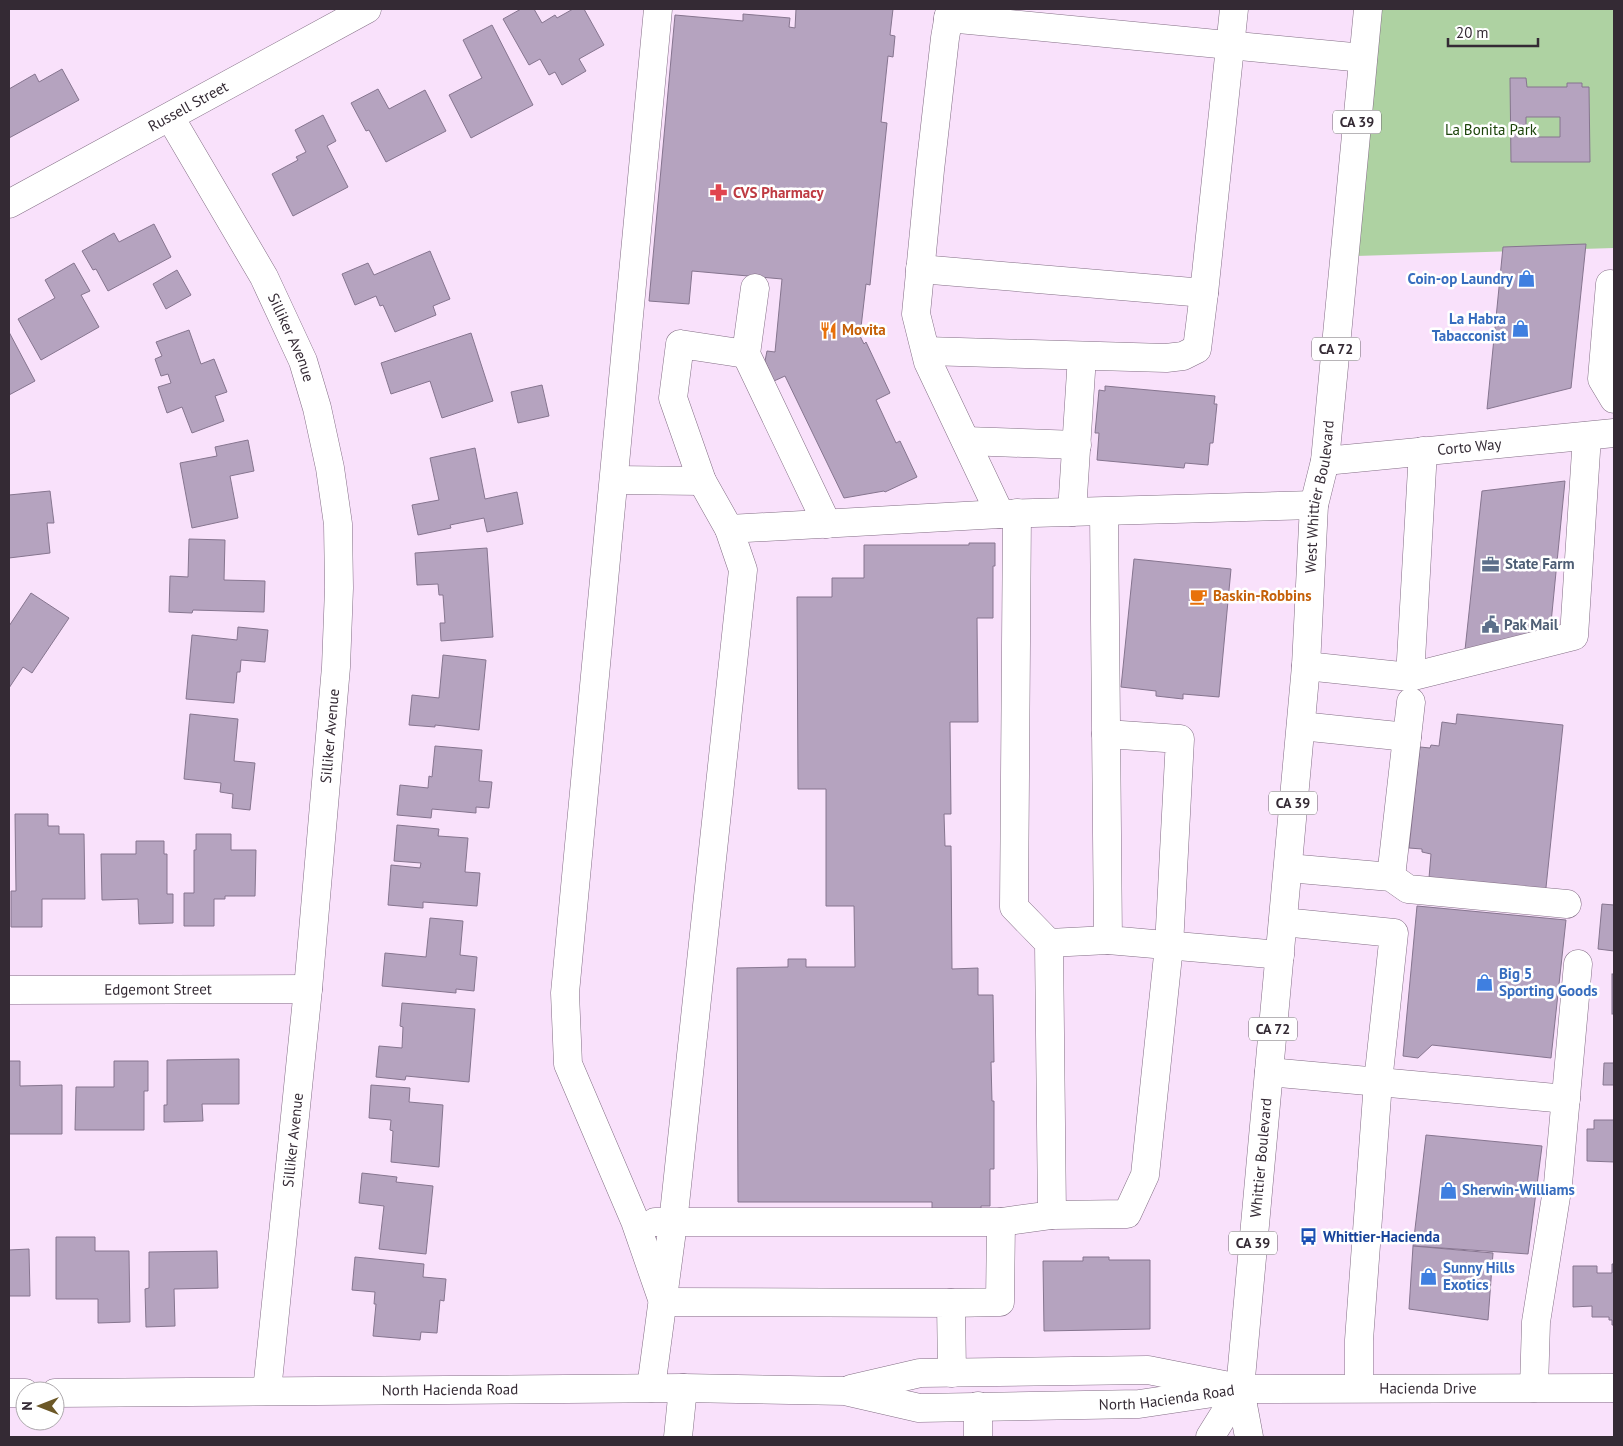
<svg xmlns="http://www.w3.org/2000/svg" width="1623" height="1446" font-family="'PT Sans',sans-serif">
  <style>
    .green { fill: #aed2a2 }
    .building { fill: #b5a3bf; stroke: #86758f; fill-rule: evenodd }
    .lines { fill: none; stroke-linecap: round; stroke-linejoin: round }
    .minor-casing { stroke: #836e85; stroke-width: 29 }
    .major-casing { stroke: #836e85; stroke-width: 29 }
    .minor { stroke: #fff; stroke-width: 28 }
    .major { stroke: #fff; stroke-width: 28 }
    .labels { text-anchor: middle; stroke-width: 5; stroke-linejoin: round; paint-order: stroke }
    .shield { fill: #fff; stroke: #716a71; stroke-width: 1 }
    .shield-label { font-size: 14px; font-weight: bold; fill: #342a34 }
    .street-label { font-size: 15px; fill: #342a34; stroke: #fff }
    .park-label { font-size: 15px; fill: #1c440a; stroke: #fff }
    .health-label { font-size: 15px; font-weight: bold; fill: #be3a42; stroke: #fff; text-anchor: start }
    .shop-label { font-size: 15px; font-weight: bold; fill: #366cbe; stroke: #fff; text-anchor: start }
    .food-label { font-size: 15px; font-weight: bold; fill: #c56008; stroke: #fff; text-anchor: start }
    .service-label { font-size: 15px; font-weight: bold; fill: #4e5e75; stroke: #fff; text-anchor: start }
    .transit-label { font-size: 15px; font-weight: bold; fill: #164399; stroke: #fff; text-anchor: start }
  </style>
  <rect width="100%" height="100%" fill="#f9e1fb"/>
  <path class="green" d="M1379 9H1614V248L1356 256Z"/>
  <g class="building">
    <path d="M521 9H534L542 23 555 15 557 18 573 9H584L604 45 579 59 586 71 562 85 555 72 549 75 540 59 529 65 503 19Z"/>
    <path d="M796 9H893L890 35 895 36 893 57 888 56 881 122 887 123 870 285 866 284 860 336 864 344 866 342 890 393 876 400 896 443 900 441 917 477 885 492 884 491 844 498 785 376 774 381 765 361 767 351 775 352 782 279 692 271 689 304 649 301 675 15 743 21V14L790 18 789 27 795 28Z"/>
    <path d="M492 25 533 105 471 138 449 95 482 78 463 40Z"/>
    <path d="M62 69 79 100 9 138V89L35 74 39 82Z"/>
    <path d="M1510 78H1526L1527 87H1567V83H1582V87H1589L1590 162H1511ZM1526 117H1560V137H1531V131H1526Z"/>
    <path d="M378 89 389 109 425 90 446 131 386 162 369 130 366 131 351 103Z"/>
    <path d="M323 115 336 141 327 146 348 187 293 216 272 174 298 160 296 157 306 152 295 130Z"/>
    <path d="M154 224 171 257 108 291 96 269 93 270 82 251 114 233 119 242Z"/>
    <path d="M1586 244 1571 388 1487 409 1503 247Z"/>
    <path d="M430 251 450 299 433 306 436 315 395 332 383 305 380 306 376 296 355 305 342 274 368 263 374 275Z"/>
    <path d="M74 263 90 291 81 295 99 327 41 360 18 319 55 298 45 280Z"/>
    <path d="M177 270 191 295 166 309 153 284Z"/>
    <path d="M189 330 201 364 214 359 227 392 215 396 224 421 192 433 182 407 167 413 158 387 171 383 168 374 161 376 155 359 162 356 156 342Z"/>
    <path d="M9 332 35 381 9 395Z"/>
    <path d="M471 333 493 401 442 418 430 381 391 394 381 363Z"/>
    <path d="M542 385 549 416 518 423 511 392Z"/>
    <path d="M1105 386 1215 396 1214 404H1217L1213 443H1210L1208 465 1185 463 1184 468 1097 460 1099 433H1095L1099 390 1105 391Z"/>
    <path d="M248 440 254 471 230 476 238 518 192 528 180 463 217 456 215 447Z"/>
    <path d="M475 448 485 499 517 492 523 524 487 532 484 518 450 525 451 528 418 535 412 505 439 500 430 458Z"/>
    <path d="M1565 481 1550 633 1465 650 1482 491Z"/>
    <path d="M50 491 54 523H47L50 553 9 558V495Z"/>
    <path d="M189 539 225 540 224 580 265 581 264 612 193 610 192 613 169 612 170 576 188 577Z"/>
    <path d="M969 543H995V566H993V618H977L978 722H950L951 814H944L945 846H951L952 969 978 968V995H993L994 1062H991L992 1101H994V1169H990V1206H981V1213H932V1202H738L737 968 788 967V959H806V967H855L854 906H826V789H798L797 597H832V578H864V545H969Z"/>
    <path d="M487 548 493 637 441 641 440 623H445L443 595H439L438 584 417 585 415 553Z"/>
    <path d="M1134 559 1231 569 1219 697 1183 694V699L1156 696V691L1121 687Z"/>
    <path d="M31 593 69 618 32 673 23 667 9 688V626Z"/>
    <path d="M238 627 268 630 265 662 241 660 240 672H237L234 703 186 699 192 635 237 640Z"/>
    <path d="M443 655 486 660 479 730 435 725V727L409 725 412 695 439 698Z"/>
    <path d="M190 714 238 719 234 761 255 763 250 810 232 808 233 794 220 792 221 783 184 779Z"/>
    <path d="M1457 714 1563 725 1545 897 1429 878 1431 854 1422 852V849L1409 848 1420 747 1430 748 1431 745 1439 746 1442 722 1456 724Z"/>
    <path d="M435 746 482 750 479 781 492 782 489 808 476 807V813L432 809 431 818 397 815 400 785 428 788 429 776 432 777Z"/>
    <path d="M15 814H48V826H59V834H84L85 899H42V927H11V891H16Z"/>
    <path d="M397 825 439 829 438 836 468 838 465 872 480 873 477 906 423 902V908L388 905 391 865 420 868 421 863 394 861Z"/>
    <path d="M196 834H231V850H256L255 896H225V899H214V926H184V893H194V850H196Z"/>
    <path d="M136 841H164V854H167V894H173V923L139 924 138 899 102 900 101 854H136Z"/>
    <path d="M1602 904 1614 905V951L1598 949Z"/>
    <path d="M1417 906 1566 920 1551 1058 1432 1045 1418 1058 1403 1056Z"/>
    <path d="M430 918 463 921 460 955 477 957 474 991 456 989V993L382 986 385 953 426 957Z"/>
    <rect x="1612" y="974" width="2" height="40"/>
    <path d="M402 1003 475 1009 469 1082 406 1076 405 1080 376 1077 379 1046 402 1048 403 1027 400 1026Z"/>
    <path d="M239 1059V1104H202L203 1121 164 1122V1105H167V1060Z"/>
    <path d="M9 1061H20V1086L62 1085V1134H9Z"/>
    <path d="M114 1061H148V1091H144V1130H75L76 1087H114Z"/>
    <path d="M1604 1063H1614V1085H1603Z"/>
    <path d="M371 1085 410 1088 409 1102 443 1105 439 1167 391 1162 393 1131 390 1130 391 1120 369 1118Z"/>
    <path d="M1594 1120H1614V1162L1587 1161V1129H1594Z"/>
    <path d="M1426 1135 1542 1146 1528 1254 1413 1246Z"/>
    <path d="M362 1173 397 1177 396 1182 433 1186 426 1254 379 1249 384 1206 359 1203Z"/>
    <path d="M56 1237H95V1251H129L130 1322 98 1323V1299H56Z"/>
    <path d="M1413 1246 1493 1253 1488 1320 1409 1309Z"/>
    <path d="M29 1249 30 1296H9V1250Z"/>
    <path d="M217 1251 218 1288 174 1289 175 1326 146 1327 145 1289 149 1288V1252Z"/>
    <path d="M355 1257 424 1264 423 1277 446 1279 444 1301 440 1300 437 1333 421 1332 420 1340 373 1336 376 1304H374L375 1292 352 1290Z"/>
    <path d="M1083 1257H1109V1260H1150V1329L1044 1331 1043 1261H1083Z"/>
    <path d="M1612 1264H1614V1325H1612V1320H1609V1317H1592V1306L1573 1307V1266H1597V1273H1612Z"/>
  </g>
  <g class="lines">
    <defs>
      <g id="minor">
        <path d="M658 9 565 993 568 1064 635 1221 661 1296"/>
        <path d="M950 9 945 38 930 170 916 314 928 362 1000 514"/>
        <path d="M948 18 1363 58"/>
        <path id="s1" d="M170 117 264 277 303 361 317 408 330 468 338 524 339 588 336 667 308 989 267 1391"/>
        <path id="s2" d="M9 204 367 9"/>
        <path d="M920 269 1204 293 1234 9"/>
        <path d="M1610 284 1602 379 1614 399"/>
        <path d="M755 288 746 354 827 524"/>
        <path d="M926 351 1166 358 1183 356 1197 349 1204 293"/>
        <path d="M966 441 1077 445"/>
        <path id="s3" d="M1325 461 1614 433"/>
        <path d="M615 480 702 481"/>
        <path d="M1072 512 1082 356"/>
        <path d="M1104 512 1108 940 1280 955"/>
        <path d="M729 529 702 481 673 398 680 344 746 354"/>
        <path d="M1306 666 1410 677 1574 636 1587 436"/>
        <path d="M1410 677 1423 451"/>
        <path d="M1301 726 1407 737"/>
        <path d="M1288 868 1391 877 1408 889 1567 904"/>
        <path d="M1391 877 1411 702"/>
        <path d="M1283 922 1394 933 1378 1082 1359 1340V1388"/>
        <path d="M1049 943 1108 940"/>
        <path id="s4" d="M9 990 308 989"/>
        <path d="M1269 1072 1566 1099"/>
        <path d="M1052 1215 1127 1214 1145 1175 1169 946 1180 739 1106 734"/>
        <path d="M655 1222H1001L1052 1215 1049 943 1014 907 1017 513"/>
        <path d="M663 1302 951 1303 952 1373"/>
        <path d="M951 1303 1000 1302 1001 1222"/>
        <path d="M651 1388 673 1223 743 570 729 529 1000 514 1314 505"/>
        <path d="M1534 1388 1536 1322 1558 1184 1578 964"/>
        <path id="s5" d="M1240 1389 1614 1388"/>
        <path d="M978 1406V1437"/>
        <path d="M678 1437 683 1388"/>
      </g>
      <g id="major">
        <path d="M851 1389 920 1373 1148 1370 1224 1385"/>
        <path d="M9 1393H25"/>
        <path id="s6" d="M55 1393 683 1388 845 1391 919 1408 1139 1404 1240 1389"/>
        <path d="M1210 1437 1240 1389"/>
        <path id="s7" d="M1249 1437 1240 1389 1306 666 1314 505 1325 461 1368 9"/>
      </g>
    </defs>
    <use href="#minor" class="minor-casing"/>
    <use href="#major" class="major-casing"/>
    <use href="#minor" class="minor"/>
    <use href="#major" class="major"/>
  </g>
  <defs>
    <symbol id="pharmacy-bare" viewBox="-9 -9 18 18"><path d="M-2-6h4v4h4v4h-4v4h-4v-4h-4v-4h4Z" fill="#e0444e" stroke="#fff" stroke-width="2.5" paint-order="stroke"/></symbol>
    <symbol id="shop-bare" viewBox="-9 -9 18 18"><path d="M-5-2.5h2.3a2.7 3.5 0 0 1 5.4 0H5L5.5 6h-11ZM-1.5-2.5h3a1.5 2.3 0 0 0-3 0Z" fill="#3f7fe0" stroke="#fff" stroke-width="2.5" paint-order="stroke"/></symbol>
    <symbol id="restaurant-bare" viewBox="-9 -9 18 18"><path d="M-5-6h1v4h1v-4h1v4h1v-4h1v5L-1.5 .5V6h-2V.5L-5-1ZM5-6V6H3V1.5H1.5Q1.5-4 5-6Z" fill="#e8710a" stroke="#fff" stroke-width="2.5" paint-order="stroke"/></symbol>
    <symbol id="office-bare" viewBox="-9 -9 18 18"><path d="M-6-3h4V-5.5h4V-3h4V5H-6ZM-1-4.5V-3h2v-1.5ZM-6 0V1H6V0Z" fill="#5c6f8a" stroke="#fff" stroke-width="2.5" paint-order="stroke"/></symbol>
    <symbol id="cafe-bare" viewBox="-9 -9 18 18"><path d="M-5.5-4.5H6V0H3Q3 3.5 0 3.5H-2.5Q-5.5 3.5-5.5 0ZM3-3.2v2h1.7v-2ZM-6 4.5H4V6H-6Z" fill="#e8710a" stroke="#fff" stroke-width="2.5" paint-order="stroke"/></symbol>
    <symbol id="civic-bare" viewBox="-9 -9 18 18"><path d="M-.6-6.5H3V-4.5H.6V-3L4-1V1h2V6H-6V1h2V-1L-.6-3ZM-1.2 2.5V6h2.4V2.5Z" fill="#5c6f8a" stroke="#fff" stroke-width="2.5" paint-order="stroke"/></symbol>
    <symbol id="bus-bare" viewBox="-9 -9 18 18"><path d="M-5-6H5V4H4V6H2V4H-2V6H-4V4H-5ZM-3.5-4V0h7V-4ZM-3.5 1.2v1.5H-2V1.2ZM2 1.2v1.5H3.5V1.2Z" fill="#1a4fb4" stroke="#fff" stroke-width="2.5" paint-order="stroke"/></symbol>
  </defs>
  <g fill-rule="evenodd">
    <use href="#pharmacy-bare" x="706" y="180" width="25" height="25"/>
    <use href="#shop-bare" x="1514" y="266" width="25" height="25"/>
    <use href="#shop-bare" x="1508" y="316" width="25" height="25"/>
    <use href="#restaurant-bare" x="816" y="318" width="25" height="25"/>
    <use href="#office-bare" x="1478" y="552" width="25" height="25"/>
    <use href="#cafe-bare" x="1186" y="584" width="25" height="25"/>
    <use href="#civic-bare" x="1478" y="612" width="25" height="25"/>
    <use href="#shop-bare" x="1472" y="970" width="25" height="25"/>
    <use href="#shop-bare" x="1436" y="1178" width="25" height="25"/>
    <use href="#bus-bare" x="1296" y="1224" width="25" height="25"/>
    <use href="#shop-bare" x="1416" y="1264" width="25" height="25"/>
  </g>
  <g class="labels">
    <g class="shield">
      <rect x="1333" y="110.5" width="48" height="23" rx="4"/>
      <rect x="1312" y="337.5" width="48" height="23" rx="4"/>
      <rect x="1269" y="791.5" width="48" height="23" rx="4"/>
      <rect x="1249" y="1017.5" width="48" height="23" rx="4"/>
      <rect x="1229" y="1231.5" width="48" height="23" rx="4"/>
    </g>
    <g class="shield-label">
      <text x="1357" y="127">CA 39</text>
      <text x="1336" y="354">CA 72</text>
      <text x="1293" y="808">CA 39</text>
      <text x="1273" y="1034">CA 72</text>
      <text x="1253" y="1248">CA 39</text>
    </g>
    <g class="street-label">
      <text dy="5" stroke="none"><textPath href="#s2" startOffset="204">Russell Street</textPath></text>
      <text dy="5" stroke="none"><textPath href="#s1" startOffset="252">Silliker Avenue</textPath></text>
      <text dy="5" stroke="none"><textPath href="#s3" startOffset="145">Corto Way</textPath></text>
      <text dy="5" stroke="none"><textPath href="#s7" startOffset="945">West Whittier Boulevard</textPath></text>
      <text transform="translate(330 736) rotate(-85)" y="5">Silliker Avenue</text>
      <text dy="5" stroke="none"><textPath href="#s4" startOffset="149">Edgemont Street</textPath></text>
      <text transform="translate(293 1140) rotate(-84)" y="5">Silliker Avenue</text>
      <text dy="5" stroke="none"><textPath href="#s7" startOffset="281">Whittier Boulevard</textPath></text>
      <text dy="5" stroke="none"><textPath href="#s5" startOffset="188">Hacienda Drive</textPath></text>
      <text dy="5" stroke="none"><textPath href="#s6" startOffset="395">North Hacienda Road</textPath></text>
      <text dy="5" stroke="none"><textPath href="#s6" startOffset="1114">North Hacienda Road</textPath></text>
    </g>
    <g class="park-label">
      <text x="1491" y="135">La Bonita Park</text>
    </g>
    <g class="health-label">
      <text x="733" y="198">CVS Pharmacy</text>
    </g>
    <g class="shop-label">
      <text x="1513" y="284" text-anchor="end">Coin-op Laundry</text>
      <text x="1506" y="324" text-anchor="end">La Habra<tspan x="1506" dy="17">Tabacconist</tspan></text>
      <text x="1499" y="979">Big 5<tspan x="1499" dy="17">Sporting Goods</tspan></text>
      <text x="1462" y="1195">Sherwin-Williams</text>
      <text x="1443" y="1273">Sunny Hills<tspan x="1443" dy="17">Exotics</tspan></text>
    </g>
    <g class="food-label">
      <text x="842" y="335">Movita</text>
      <text x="1213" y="601">Baskin-Robbins</text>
    </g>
    <g class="service-label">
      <text x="1505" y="569">State Farm</text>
      <text x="1504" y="630">Pak Mail</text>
    </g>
    <g class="transit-label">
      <text x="1323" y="1242">Whittier-Hacienda</text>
    </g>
  </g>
  <rect width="1623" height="1446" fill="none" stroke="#342a34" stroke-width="20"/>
  <g transform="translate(40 1406) rotate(270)"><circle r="24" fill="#ffffff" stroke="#aeaaae"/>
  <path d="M0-4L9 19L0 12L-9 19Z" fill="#6c5827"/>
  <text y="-8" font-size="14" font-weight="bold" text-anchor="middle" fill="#342a34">N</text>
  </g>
  <path d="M1448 38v8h90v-8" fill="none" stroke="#342a34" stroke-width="2.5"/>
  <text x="1456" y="38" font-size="15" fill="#342a34" stroke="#ffffff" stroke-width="4" paint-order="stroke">20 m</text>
</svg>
